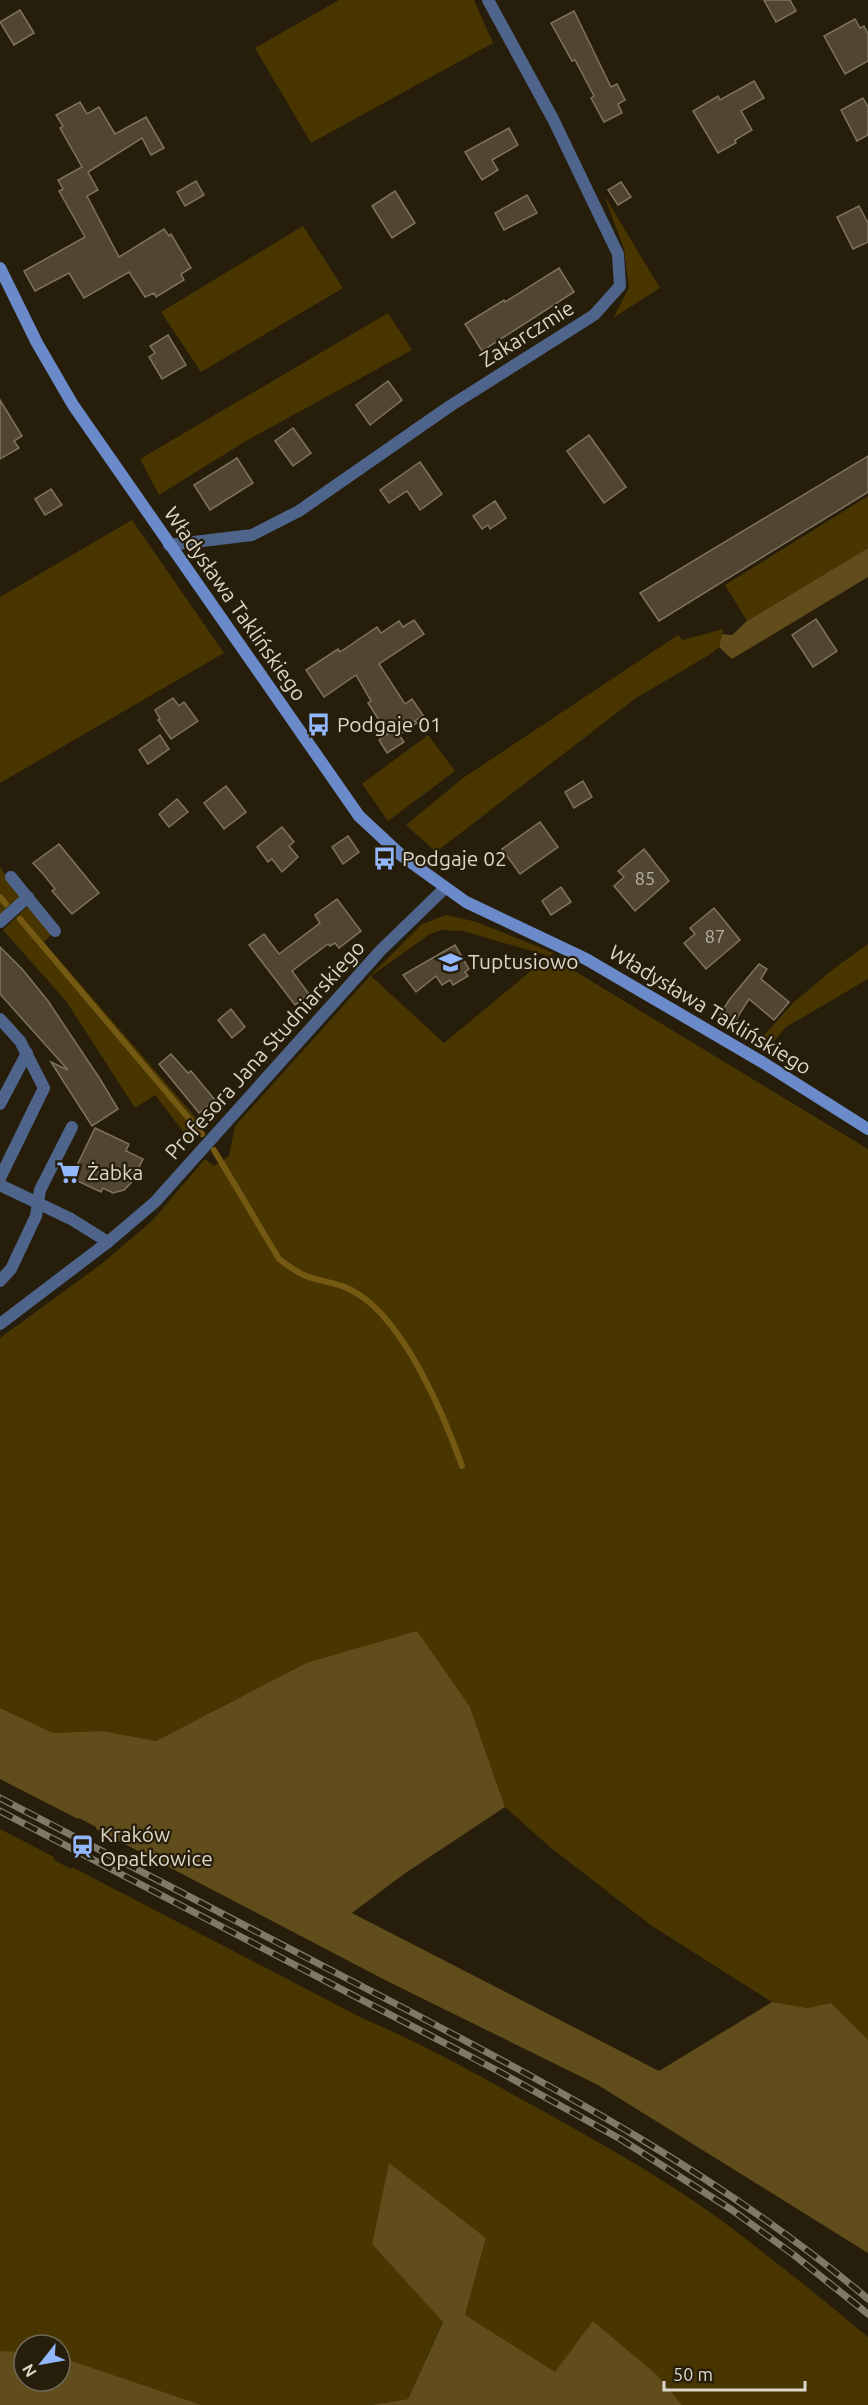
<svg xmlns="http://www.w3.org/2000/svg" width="868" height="2405" font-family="Ubuntu,sans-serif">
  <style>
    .green { fill: #493500; fill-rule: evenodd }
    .forest { fill: #614c1b }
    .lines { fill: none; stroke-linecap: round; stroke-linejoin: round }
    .stream { stroke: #745913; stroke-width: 6 }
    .building { fill: #504632; stroke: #7e745e; stroke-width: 1.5 }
    .street { stroke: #4f648b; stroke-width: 12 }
    .secondary { stroke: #6a8ac9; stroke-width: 12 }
    .rail-casing { stroke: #7f7969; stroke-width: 7 }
    .rail { stroke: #261e0b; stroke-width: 4.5; stroke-dasharray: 14; stroke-linecap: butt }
    .labels { text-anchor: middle; stroke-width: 4.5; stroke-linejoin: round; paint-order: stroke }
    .number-label { font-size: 18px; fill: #b9b3a5 }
    .street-label { font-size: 21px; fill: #dcd7cb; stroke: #261e0b }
    .poi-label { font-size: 21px; fill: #dcd7cb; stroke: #261e0b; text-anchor: start }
  </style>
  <rect width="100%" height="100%" fill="#261e0b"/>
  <g class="green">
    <path d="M339 0H474L493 43 311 143 255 48Z"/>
    <path d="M604 195 660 288 613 318 629 288 624 249Z"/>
    <path d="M303 226 343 288 201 372 161 312Z"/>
    <path d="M388 313 412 350 246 441 159 495 140 459Z"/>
    <path d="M868 496V548L747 621 725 585Z"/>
    <path d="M132 520 224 653 0 783V597Z"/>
    <path d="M723 629 719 647 709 655 636 698 436 852 406 825 463 778 678 635 683 640Z"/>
    <path d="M428 735 455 771 388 821 362 784Z"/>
    <path d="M0 867 20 897 0 915Z"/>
    <path d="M28 906 53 933 44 942 203 1126 189 1141 183 1136 185 1134 155 1095 135 1108 66 1001 3 930Z"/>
    <path d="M446 915 477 922 554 953 550 956 868 1149V2040L831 2003 807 2008 772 2002 652 1926 551 1848 505 1807 470 1707 306 1663 156 1741 103 1731 53 1734 0 1708V1338L100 1265 152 1221 205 1159 214 1166 229 1156 235 1126 370 976 422 924ZM441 930 463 931 549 956 444 1043 371 976 430 934Z"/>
    <path d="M868 944V979L786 1027 767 1049 757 1043 794 1002 836 967Z"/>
    <path d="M0 1829 54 1857V1860L71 1869 72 1867 364 2019C419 2042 471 2071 523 2100 588 2136 657 2174 718 2218 769 2256 819 2296 868 2337V2405H682L658 2376 555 2373 465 2315 486 2238 389 2164 372 2244 443 2321 408 2399 371 2405H202L60 2357V2345H24V2352L0 2351Z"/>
  </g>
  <g class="forest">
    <path d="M868 548V577L732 659 719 647 722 634 732 635 747 621Z"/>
    <path d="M417 1631 470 1707 505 1807 404 1874 352 1913 659 2071 772 2002 807 2008 831 2003 868 2040V2253L598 2085 385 1980 96 1829V1827L79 1818 78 1819 0 1779V1708L53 1733 103 1731 156 1741 306 1663Z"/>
    <path d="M389 2163 486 2238 465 2315 555 2372 593 2321 658 2376 682 2405H371L408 2399 443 2322 372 2244Z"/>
    <path d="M0 2351 24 2352V2381H60V2357L202 2405H0Z"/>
  </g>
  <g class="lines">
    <g class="stream">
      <path d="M0 897 6 904"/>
      <path d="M20 919 202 1134"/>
      <path d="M214 1150 279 1259C287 1265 296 1272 306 1276 324 1283 340 1282 358 1294 405 1323 444 1415 462 1466"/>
    </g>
  </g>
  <g class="building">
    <path d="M764 0H790L796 11 776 22Z"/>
    <path d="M20 10 34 33 14 45 0 22Z"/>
    <path d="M574 11 611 87 617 84 625 100 618 104 622 113 604 122 591 98 594 96 575 60 572 61 551 23Z"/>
    <path d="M855 19 860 28 864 26 868 34V61L845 74 824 36Z"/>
    <path d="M754 81 764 98 741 111 752 130 735 140 736 143 718 153 693 111 718 96 720 100Z"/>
    <path d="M863 98 868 107V135L857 141 841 110Z"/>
    <path d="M80 102 87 114 99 107 115 134 146 117 164 148 151 155 142 138 88 172 98 190 87 196 119 257 164 229 169 236 171 234 191 268 181 274 184 280 156 297 154 293 145 297 129 272 84 298 69 273 35 291 24 271 85 237 59 191 63 189 58 180 82 167 60 128 63 126 56 115Z"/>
    <path d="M509 128 518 145 492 160 498 170 482 180 465 152Z"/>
    <path d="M196 181 204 195 185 206 177 192Z"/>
    <path d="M621 182 631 197 618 205 608 190Z"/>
    <path d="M395 191 415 223 392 238 372 206Z"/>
    <path d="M527 195 537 213 504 230 495 213Z"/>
    <path d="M859 206 868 223V242L853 249 837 217Z"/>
    <path d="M559 268 574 292 482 351 465 324 504 300 505 302Z"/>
    <path d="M168 335 186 365 162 379 149 357 155 353 150 346Z"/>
    <path d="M388 381 402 400 370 425 356 405Z"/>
    <path d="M0 400 22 436 14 441 19 448 0 459Z"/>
    <path d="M293 428 311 453 293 466 275 441Z"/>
    <path d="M589 435 626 487 604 503 567 451Z"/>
    <path d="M868 456V492L659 621 640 593Z"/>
    <path d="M237 458 253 483 210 510 194 485Z"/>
    <path d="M420 462 442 494 420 510 407 491 389 503 380 490Z"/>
    <path d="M51 489 62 505 45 515 35 499Z"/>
    <path d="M495 501 506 518 490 529 488 525 482 529 473 516Z"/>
    <path d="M816 619 837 651 813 667 792 635Z"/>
    <path d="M414 620 424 634 379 664 405 704 412 699 423 715 415 721 417 723 399 735 404 742 387 753 379 740 388 734 368 703 371 701 356 675 324 697 306 670 338 649 340 652 377 627 381 633 399 621 403 627Z"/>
    <path d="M173 698 179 706 184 702 198 721 171 739 158 720 160 719 155 710Z"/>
    <path d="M160 735 169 749 148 764 139 750Z"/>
    <path d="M583 781 592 797 574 808 565 792Z"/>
    <path d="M226 786 246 812 224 829 204 803Z"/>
    <path d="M177 799 188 812 169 827 159 814Z"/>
    <path d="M540 822 558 847 520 874 502 849Z"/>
    <path d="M282 827 294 842 289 846 298 857 282 872 272 859 268 862 257 847Z"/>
    <path d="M348 836 359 852 343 864 332 847Z"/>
    <path d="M59 844 99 893 72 914 52 891 55 889 44 875 33 863Z"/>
    <path d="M644 849 669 881 635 911 614 886 624 877 618 871Z"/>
    <path d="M561 887 571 902 551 915 542 901Z"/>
    <path d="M337 899 361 931 339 948 335 943 330 946 328 944 292 971 309 994 295 1005 249 945 264 934 279 954 320 923 315 915Z"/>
    <path d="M714 908 740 940 706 969 684 943 695 934 690 928Z"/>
    <path d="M455 945 469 969 465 972 468 976 453 985 450 980 442 985 436 976 416 992 403 975Z"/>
    <path d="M0 947 23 970 48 1001 100 1079 118 1109 92 1126 51 1062 68 1070 0 994Z"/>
    <path d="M759 964 767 969 761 979 789 1002 774 1020 749 999 734 1023 720 1015 729 1000Z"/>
    <path d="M231 1009 245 1027 232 1038 218 1020Z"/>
    <path d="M171 1054 188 1073 191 1071 215 1100 199 1113 159 1064Z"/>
    <path d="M95 1128 129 1144 126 1151 143 1159 131 1183 124 1190 113 1193 103 1188 101 1192 71 1178Z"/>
  </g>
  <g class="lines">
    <g class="street">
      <path d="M169 545 252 535 299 511 450 406 594 315 620 286 618 254 553 119 488 0"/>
      <path d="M11 877 55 931"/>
      <path d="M0 922 28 897"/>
      <path d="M0 1019 20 1041 44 1088 0 1178"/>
      <path d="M0 1104 27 1053"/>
      <path d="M0 1185 71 1219 108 1242"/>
      <path d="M0 1281 11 1269 36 1216 40 1190 72 1127"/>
      <path d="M0 1324 108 1242 155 1202 381 950 445 888"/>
    </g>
    <path class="secondary" d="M0 268 37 343 73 405 359 816 402 856 466 902 586 959 762 1062 868 1129"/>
    <defs>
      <g id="rail">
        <path d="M0 1798C131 1866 262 1935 394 2003 559 2090 724 2177 868 2299"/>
        <path d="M0 1811 500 2072 622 2140 732 2210 794 2255 868 2314"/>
      </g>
    </defs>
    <use href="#rail" class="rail-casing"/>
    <use href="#rail" class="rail"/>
  </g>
  <defs>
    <symbol id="bus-bare" viewBox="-9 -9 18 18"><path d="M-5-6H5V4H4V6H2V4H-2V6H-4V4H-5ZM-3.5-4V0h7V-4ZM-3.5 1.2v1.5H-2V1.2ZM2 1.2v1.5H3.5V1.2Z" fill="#92b7fd" stroke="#261e0b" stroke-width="2.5" paint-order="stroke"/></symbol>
    <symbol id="school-bare" viewBox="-9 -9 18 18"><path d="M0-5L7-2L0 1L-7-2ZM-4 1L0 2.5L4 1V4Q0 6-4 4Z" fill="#92b7fd" stroke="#261e0b" stroke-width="2.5" paint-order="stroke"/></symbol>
    <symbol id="supermarket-bare" viewBox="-9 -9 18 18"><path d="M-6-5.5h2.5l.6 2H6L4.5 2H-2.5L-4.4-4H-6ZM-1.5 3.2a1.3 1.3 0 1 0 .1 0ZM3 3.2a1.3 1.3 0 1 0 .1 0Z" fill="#92b7fd" stroke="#261e0b" stroke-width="2.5" paint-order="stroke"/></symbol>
    <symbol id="station-bare" viewBox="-9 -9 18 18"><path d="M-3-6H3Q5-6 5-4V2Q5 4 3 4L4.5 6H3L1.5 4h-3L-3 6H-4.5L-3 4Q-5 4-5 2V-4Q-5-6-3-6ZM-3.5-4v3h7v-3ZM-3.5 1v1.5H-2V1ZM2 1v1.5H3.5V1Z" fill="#92b7fd" stroke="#261e0b" stroke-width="2.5" paint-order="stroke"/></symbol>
  </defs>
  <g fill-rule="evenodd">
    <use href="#bus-bare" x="302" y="708" width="33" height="33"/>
    <use href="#bus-bare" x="368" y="842" width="33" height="33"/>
    <use href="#school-bare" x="434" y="946" width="33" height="33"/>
    <use href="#supermarket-bare" x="52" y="1156" width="33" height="33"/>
    <use href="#station-bare" x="66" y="1830" width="33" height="33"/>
  </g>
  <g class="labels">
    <g class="number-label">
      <text x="645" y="885">85</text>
      <text x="715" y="943">87</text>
    </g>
    <g class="street-label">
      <text transform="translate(527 334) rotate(-32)" y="7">Zakarczmie</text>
      <text transform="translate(235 604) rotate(55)" y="7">Władysława Taklińskiego</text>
      <text transform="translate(710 1010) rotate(31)" y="7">Władysława Taklińskiego</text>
      <text transform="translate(265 1050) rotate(-48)" y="7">Profesora Jana Studniarskiego</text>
    </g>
    <g class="poi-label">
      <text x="337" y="732">Podgaje 01</text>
      <text x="402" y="866">Podgaje 02</text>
      <text x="468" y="969">Tuptusiowo</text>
      <text x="87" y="1180">Żabka</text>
      <text x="100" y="1842">Kraków<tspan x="100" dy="24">Opatkowice</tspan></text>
    </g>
  </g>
  <g transform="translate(42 2363) rotate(239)"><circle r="28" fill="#261e0b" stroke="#6f6858" stroke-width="1.5"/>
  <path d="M0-4.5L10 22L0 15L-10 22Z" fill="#92b7fd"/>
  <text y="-9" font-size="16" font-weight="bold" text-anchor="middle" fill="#dcd7cb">N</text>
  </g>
  <path d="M664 2381v9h141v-9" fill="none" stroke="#dcd7cb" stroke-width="3"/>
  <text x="673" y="2381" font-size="18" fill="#dcd7cb" stroke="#261e0b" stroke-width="4.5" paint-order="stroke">50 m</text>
</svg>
